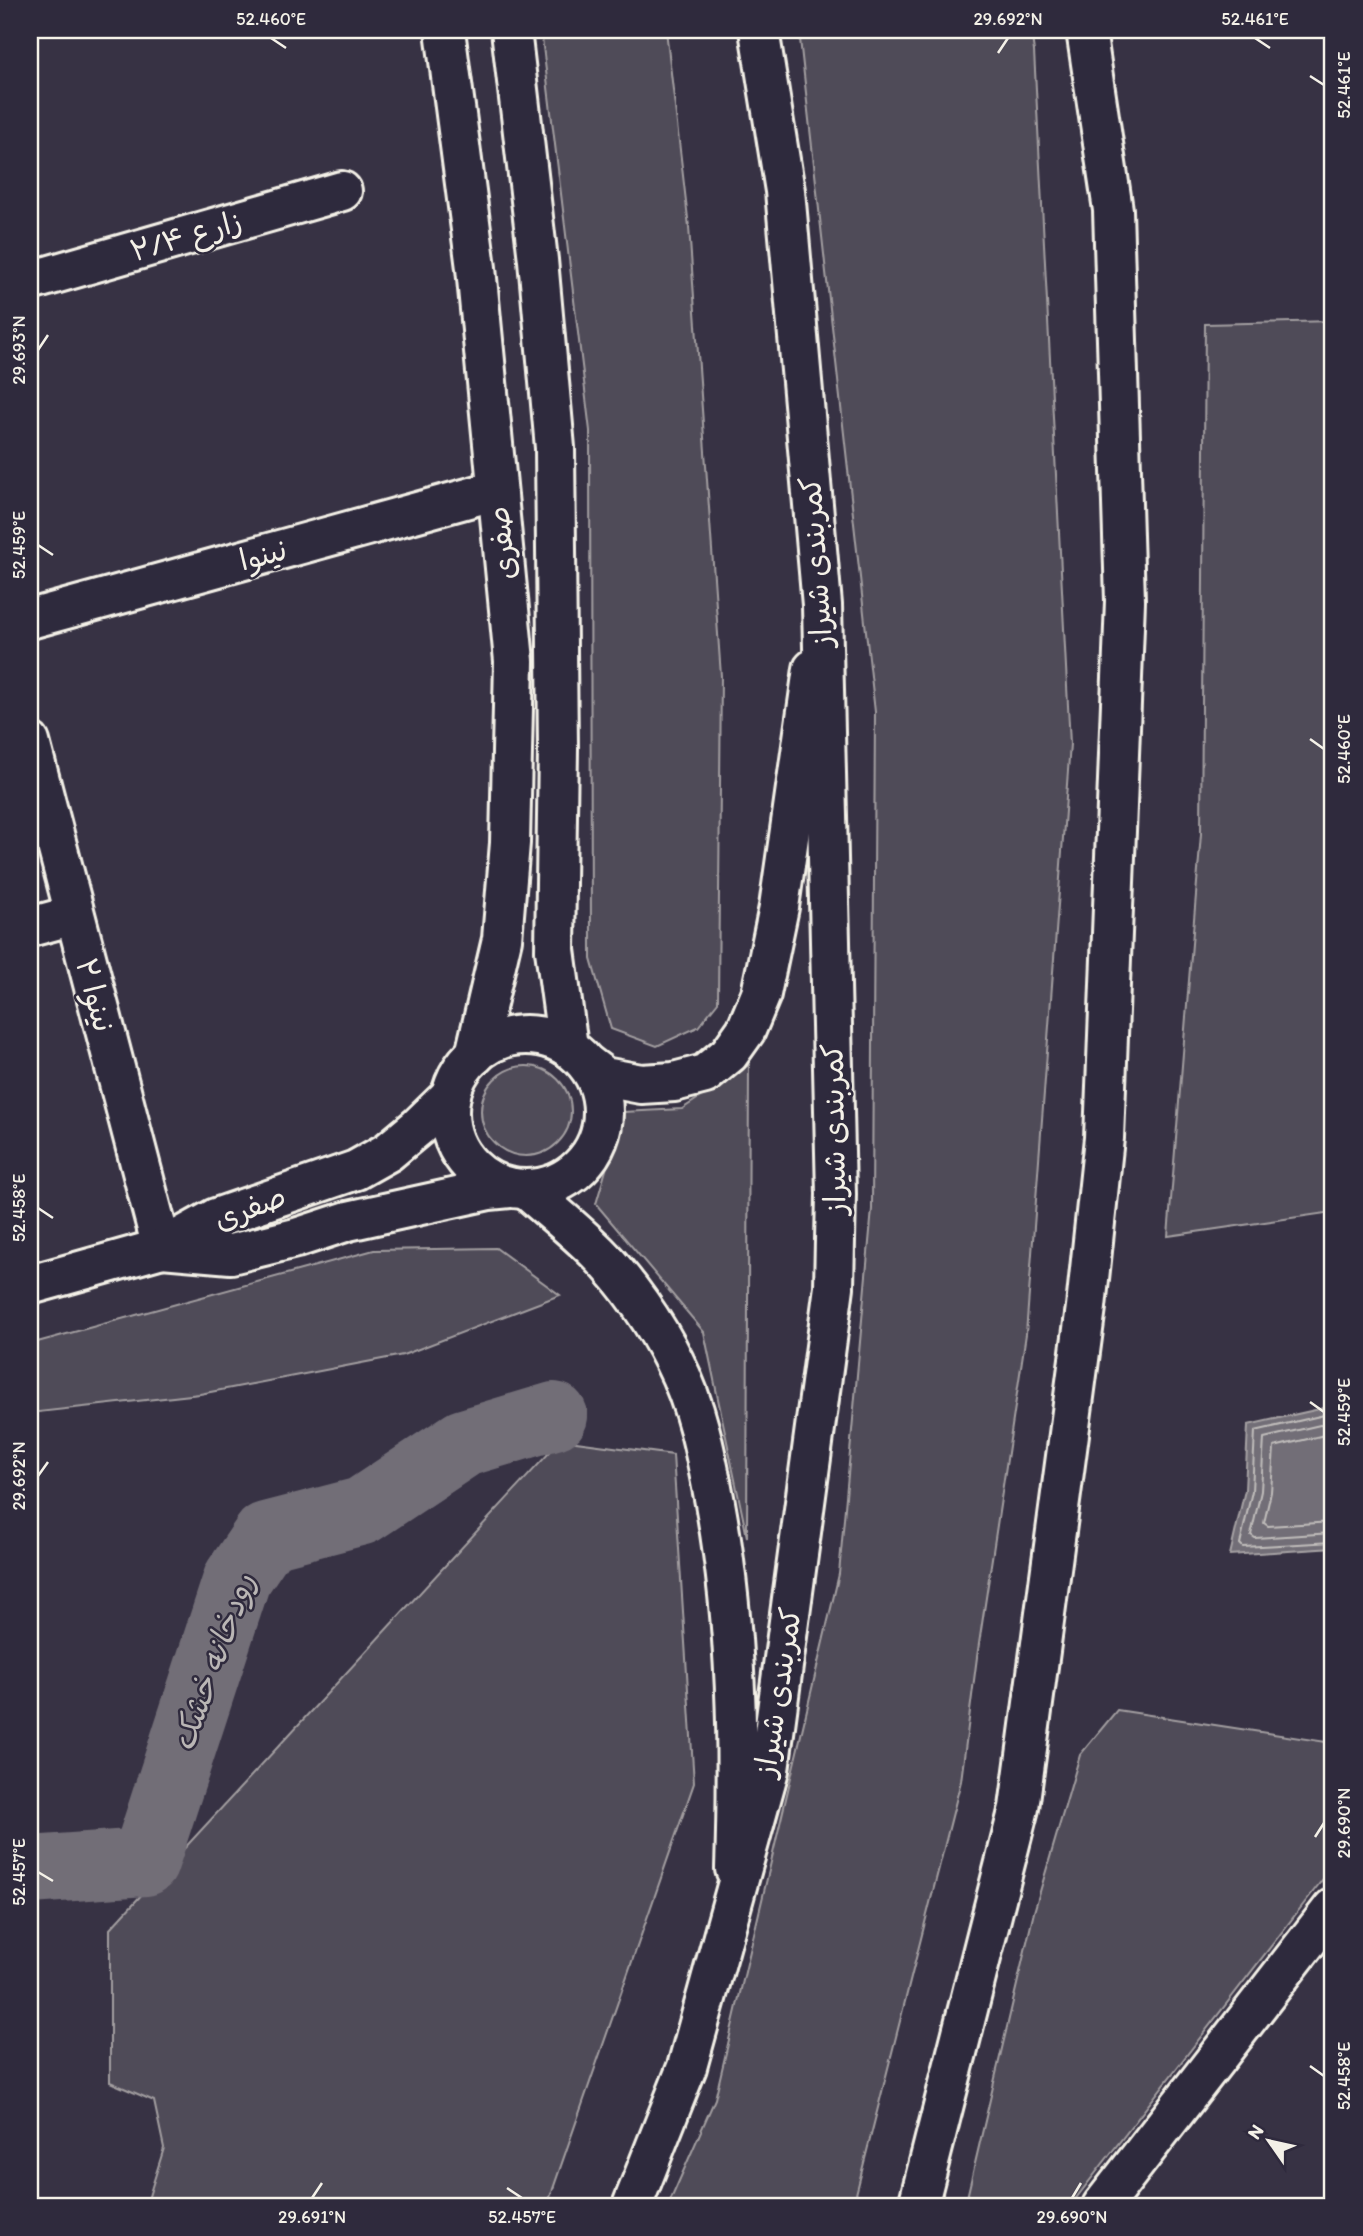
<svg xmlns="http://www.w3.org/2000/svg" width="1363" height="2236" font-family="Itim,'Playpen Sans Arabic',sans-serif">
  <style>
    .green { fill: #504b59; stroke: #a29ea0; stroke-width: 2 }
    .water { fill: #726e77; stroke: #a6a2a4; stroke-width: 2 }
    .lines { fill: none; stroke-linecap: round; stroke-linejoin: round }
    .shore { stroke: #c0bdbb; stroke-width: 2 }
    .river { stroke: #726e77; stroke-width: 68 }
    .minor-casing { stroke: #f4f1e8; stroke-width: 44 }
    .tertiary-casing { stroke: #f4f1e8; stroke-width: 44 }
    .trunk-casing { stroke: #f4f1e8; stroke-width: 44 }
    .minor { stroke: #2f2a3d; stroke-width: 38 }
    .tertiary { stroke: #2f2a3d; stroke-width: 38 }
    .trunk { stroke: #2f2a3d; stroke-width: 38 }
    .ticks { fill: none; stroke: #f4f1e8; stroke-width: 2.5 }
    .labels { text-anchor: middle; stroke-width: 5; stroke-linejoin: round; paint-order: stroke }
    .street-label { font-size: 30px; fill: #f4f1e8; stroke: #2f2a3d }
    .water-label { font-size: 32px; font-style: italic; fill: #bab6b5; stroke: #2f2a3d }
    .neatline { fill: none; stroke: #f4f1e8; stroke-width: 2.5 }
    .ticks-label { font-size: 18px; text-anchor: middle; fill: #f4f1e8 }
  </style>
  <rect width="100%" height="100%" fill="#373244"/>
  <filter id="ink" filterUnits="userSpaceOnUse"><feTurbulence type="fractalNoise" baseFrequency=".0143" numOctaves="2"/><feDisplacementMap in="SourceGraphic" scale="14" xChannelSelector="R" yChannelSelector="G"/><feConvolveMatrix kernelMatrix="1 2 1 2 8 2 1 2 1" color-interpolation-filters="sRGB"/></filter>
  <g filter="url(#ink)">
    <g class="green">
      <path d="M541 30H666L689 227 721 676 718 1002 698 1027 657 1046 611 1029 591 959 590 431Z"/>
      <path d="M799 30H1031L1034 51 1070 744 1026 1334 977 1657 961 1781 853 2206H668L715 2099 839 1574 872 1209 875 712Z"/>
      <path d="M1333 321V1212L1168 1236 1201 834 1205 324Z"/>
      <path d="M749 1065 747 1537 704 1332 596 1204 623 1112 682 1109Z"/>
      <circle cx="526" cy="1111" r="45"/>
      <path d="M496 1248 560 1295 403 1355 200 1394 30 1413V1344L374 1250Z"/>
      <path d="M561 1440 673 1455 694 1783 547 2206H146L164 2148 154 2101 110 2082V1929Z"/>
      <path d="M1117 1710 1333 1743V1866L1070 2206H965L1034 1912 1080 1755Z"/>
    </g>
    <path class="water" d="M1333 1406V1548L1230 1555 1245 1490 1248 1425Z"/>
    <g class="lines">
      <g class="shore">
        <path d="M1333 1413 1255 1431 1252 1491 1240 1544 1243 1547 1333 1542"/>
        <path d="M1333 1422 1264 1438 1261 1491 1251 1535 1255 1538 1333 1533"/>
        <path d="M1333 1433 1274 1447 1271 1492 1264 1523 1268 1526 1333 1522"/>
      </g>
      <path class="river" d="M30 1870 145 1862 237 1579 266 1536 362 1511 464 1443 554 1416"/>
      <defs>
        <g id="minor">
          <path d="M30 281 342 191"/>
          <path d="M30 619 497 490"/>
          <path d="M30 742 162 1248"/>
          <path d="M30 927 74 915"/>
          <path d="M1102 2206 1333 1908"/>
        </g>
        <g id="tertiary">
          <path d="M445 30 476 268 514 661 510 843 502 939 475 1055"/>
          <path d="M511 30 538 260 555 448 558 749 555 950 568 1047"/>
          <circle cx="526" cy="1112" r="77"/>
          <path d="M588 1065 604 1077 641 1084 674 1082 705 1074 729 1054 746 1030 761 994 779 907 813 669"/>
          <path d="M526 1189C550 1210 575 1230 598 1253 627 1282 656 1324 674 1361 697 1406 706 1454 715 1503 737 1624 739 1747 735 1869"/>
          <path d="M162 1248 231 1254 296 1238 348 1221 489 1190 510 1188"/>
          <path d="M30 1285 162 1248 216 1218 356 1170 388 1152 418 1127 451 1095"/>
        </g>
        <g id="trunk">
          <path d="M632 2206 687 2067 769 1770 834 1287 836 1194 822 605 785 191 759 30"/>
          <path d="M918 2206 1019 1808 1086 1307 1104 1138 1125 601 1113 210 1086 30"/>
        </g>
      </defs>
      <use href="#minor" class="minor-casing"/>
      <use href="#tertiary" class="tertiary-casing"/>
      <use href="#trunk" class="trunk-casing"/>
      <use href="#minor" class="minor"/>
      <use href="#tertiary" class="tertiary"/>
      <use href="#trunk" class="trunk"/>
    </g>
  </g>
  <path class="ticks" d="M271 38 286 48M1255 38 1270 48M998 53 1008 38M1310 76 1324 85M38 350 48 335M38 545 53 555M1310 739 1324 749M38 1208 53 1218M1310 1402 1324 1412M38 1476 48 1462M1315 1837 1324 1823M38 1872 53 1881M1310 2066 1324 2076M507 2188 522 2198M312 2198 322 2183M1072 2198 1081 2183"/>
  <g class="labels">
    <g class="street-label">
      <text transform="translate(186 236) rotate(-16)" y="10">۲/۴ زارع</text>
      <text transform="translate(502 543) rotate(-96)" y="10">صفری</text>
      <text transform="translate(263 555) rotate(-15)" y="10">نینوا</text>
      <text transform="translate(816 562) rotate(-94)" y="10">کمربندی شیراز</text>
      <text transform="translate(95 995) rotate(75)" y="10">۲ نینوا</text>
      <text transform="translate(834 1129) rotate(-91)" y="10">کمربندی شیراز</text>
      <text transform="translate(250 1208) rotate(-21)" y="10">صفری</text>
      <text transform="translate(778 1692) rotate(-81)" y="10">کمربندی شیراز</text>
    </g>
    <g class="water-label">
      <text transform="translate(213 1662) rotate(-70)" y="11">رودخانه خشک</text>
    </g>
  </g>
  <rect width="1363" height="2236" fill="none" stroke="#2f2a3d" stroke-width="77"/>
  <g transform="translate(1269 2141) rotate(304)" stroke="#2f2a3d" stroke-width="5" paint-order="stroke">
  <path d="M0-5L12 26L0 18L-12 26Z" fill="#f4f1e8"/>
  <text y="-10" font-size="19" font-weight="bold" text-anchor="middle" fill="#f4f1e8">N</text>
  </g>
  <rect x="38" y="38" width="1286" height="2160" class="neatline"/>
  <g class="ticks-label">
    <text x="271" y="25">52.460°E</text>
    <text x="1008" y="25">29.692°N</text>
    <text x="1255" y="25">52.461°E</text>
    <text transform="translate(1344 85) rotate(-90)" y="6">52.461°E</text>
    <text transform="translate(19 350) rotate(-90)" y="6">29.693°N</text>
    <text transform="translate(19 545) rotate(-90)" y="6">52.459°E</text>
    <text transform="translate(1344 749) rotate(-90)" y="6">52.460°E</text>
    <text transform="translate(19 1208) rotate(-90)" y="6">52.458°E</text>
    <text transform="translate(1344 1412) rotate(-90)" y="6">52.459°E</text>
    <text transform="translate(19 1476) rotate(-90)" y="6">29.692°N</text>
    <text transform="translate(1344 1823) rotate(-90)" y="6">29.690°N</text>
    <text transform="translate(19 1872) rotate(-90)" y="6">52.457°E</text>
    <text transform="translate(1344 2076) rotate(-90)" y="6">52.458°E</text>
    <text x="312" y="2223">29.691°N</text>
    <text x="522" y="2223">52.457°E</text>
    <text x="1072" y="2223">29.690°N</text>
  </g>
</svg>
